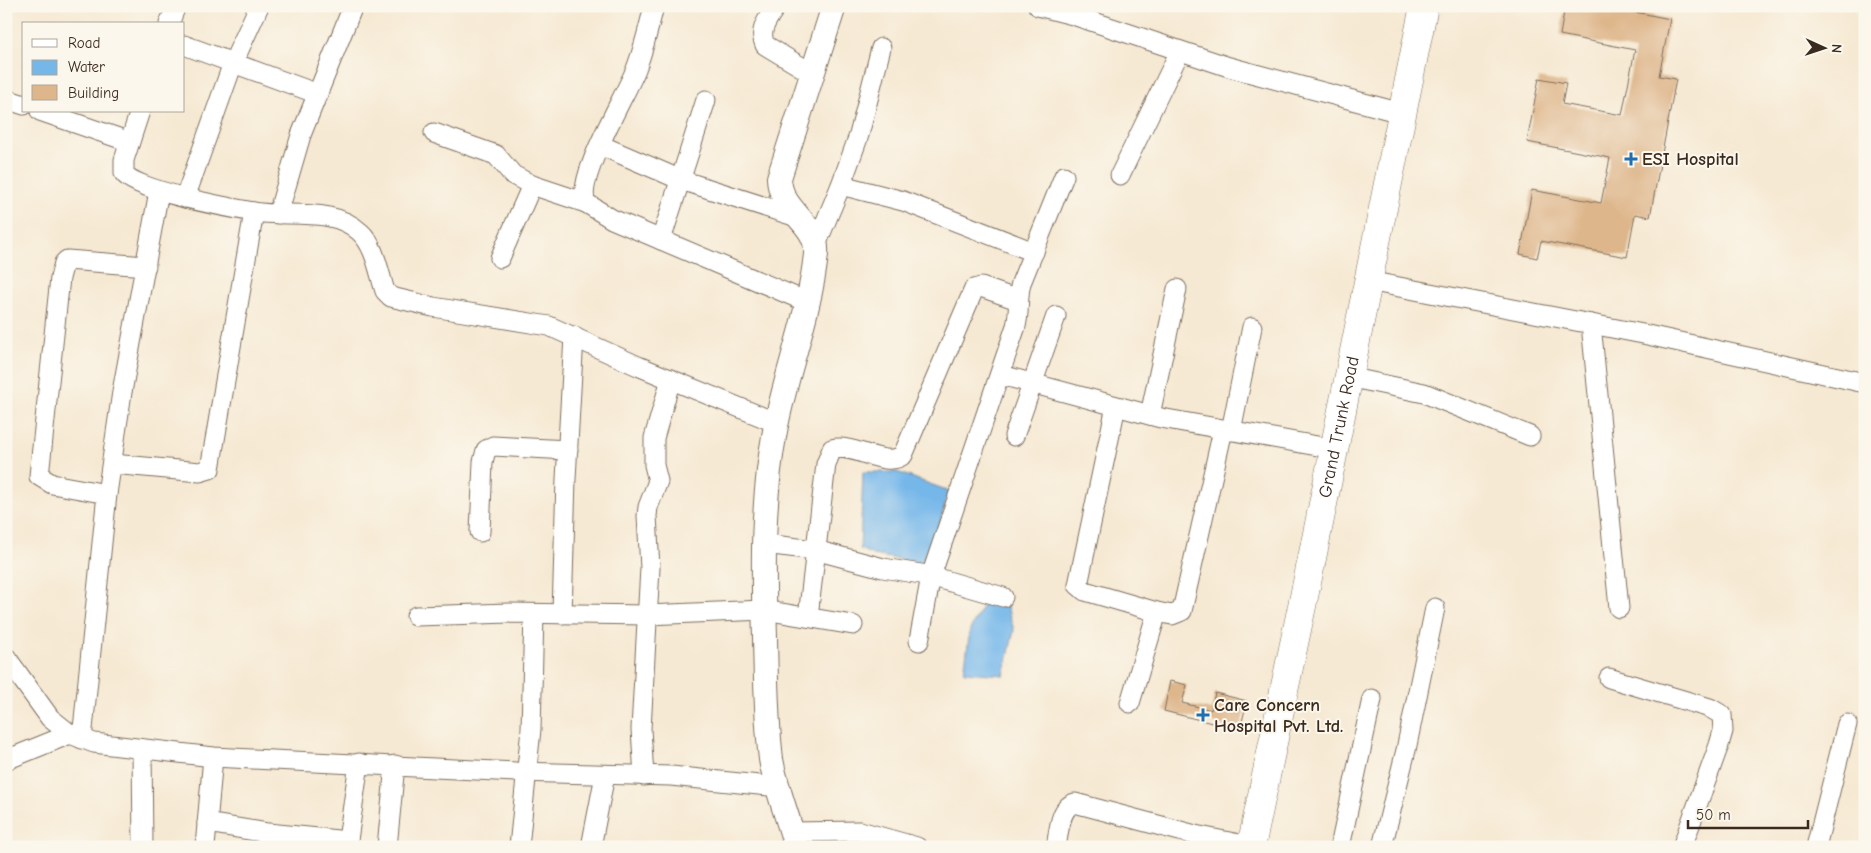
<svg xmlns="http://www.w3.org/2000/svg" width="1871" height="853" font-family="'Comic Neue',sans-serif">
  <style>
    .water { fill: #76b7ea; stroke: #587084 }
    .building { fill: #deb68b }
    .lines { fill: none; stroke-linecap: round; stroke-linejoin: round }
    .minor-casing { stroke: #7c6d5d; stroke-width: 21 }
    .tertiary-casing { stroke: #7c6d5d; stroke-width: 26 }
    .primary-casing { stroke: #7c6d5d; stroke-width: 29 }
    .minor { stroke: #fff; stroke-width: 19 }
    .tertiary { stroke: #fff; stroke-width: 24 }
    .primary { stroke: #fff; stroke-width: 28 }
    .poi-dot { fill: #1f6fb2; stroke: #fbf7ec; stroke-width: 2 }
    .labels { text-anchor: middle; stroke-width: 4; stroke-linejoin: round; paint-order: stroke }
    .poi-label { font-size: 18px; font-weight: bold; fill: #3b2a1e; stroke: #fbf7ec; text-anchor: start }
    .street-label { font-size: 18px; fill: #3b2a1e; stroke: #fbf7ec }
  </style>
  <rect width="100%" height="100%" fill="#fbf7ec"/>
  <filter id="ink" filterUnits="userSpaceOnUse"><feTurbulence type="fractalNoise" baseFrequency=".02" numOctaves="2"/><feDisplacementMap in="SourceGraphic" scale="10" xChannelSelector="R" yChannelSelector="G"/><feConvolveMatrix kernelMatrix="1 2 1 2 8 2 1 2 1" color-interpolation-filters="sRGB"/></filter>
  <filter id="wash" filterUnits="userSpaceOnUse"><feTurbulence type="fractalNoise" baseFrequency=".0096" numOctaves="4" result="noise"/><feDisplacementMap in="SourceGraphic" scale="20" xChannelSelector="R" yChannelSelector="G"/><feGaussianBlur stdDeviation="1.12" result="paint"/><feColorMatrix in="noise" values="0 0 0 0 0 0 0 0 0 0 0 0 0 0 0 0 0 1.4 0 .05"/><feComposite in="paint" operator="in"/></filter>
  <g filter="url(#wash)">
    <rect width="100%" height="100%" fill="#f6e9d3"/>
    <g class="water">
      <path d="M863 472H897L949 491 928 564 873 555 860 549Z"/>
      <path d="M1005 600 1014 630 1004 675 964 672 970 630 983 605Z"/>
    </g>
    <g id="blocks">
      <g class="building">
        <path d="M1565 6H1605L1670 19 1659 76 1676 79 1650 217 1635 214 1627 257 1541 241 1537 258 1520 254 1532 190 1601 203 1610 158 1527 142 1539 78 1566 83 1562 104 1622 115 1635 50 1560 35Z"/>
        <path d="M1170 681 1187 685 1182 703 1211 710 1215 693 1247 701 1240 730 1164 711Z"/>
      </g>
    </g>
  </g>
  <g filter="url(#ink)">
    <use href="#blocks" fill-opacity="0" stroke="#7c6d5d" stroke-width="1"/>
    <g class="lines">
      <defs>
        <g id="minor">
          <path d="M654 6C649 27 644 48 636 69 626 95 575 179 586 203L612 219 807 302"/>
          <path d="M776 6C768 19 758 30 765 45L813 74"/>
          <path d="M1038 6 1073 15 1229 67 1401 113"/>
          <path d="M169 24 176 6"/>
          <path d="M184 45 318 94"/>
          <path d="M6 99 24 105"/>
          <path d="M40 111 130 142"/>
          <path d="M140 111 124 160V173C133 190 231 208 254 212 287 218 333 206 360 232 375 245 379 273 385 291L391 297 433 307 549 326 638 366 777 423"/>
          <path d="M434 133 496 155 513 175 532 185"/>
          <path d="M600 145 681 180 797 217"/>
          <path d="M1120 175 1180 51"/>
          <path d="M841 185 903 201 1034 252"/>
          <path d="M185 198 233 63 259 6"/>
          <path d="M278 214 301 135 353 6"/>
          <path d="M661 240 706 100"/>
          <path d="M816 245 841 185 859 135 881 48"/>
          <path d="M500 258 532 185 586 203"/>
          <path d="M1368 281 1643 334 1865 383"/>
          <path d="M1591 324 1619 608"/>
          <path d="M1001 375 1161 418 1334 449"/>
          <path d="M1348 377 1424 393 1530 436"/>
          <path d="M1116 406 1078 585 1085 591 1157 612 1130 703"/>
          <path d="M1150 415 1177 289"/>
          <path d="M1231 431 1252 327"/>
          <path d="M1014 436 1056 316"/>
          <path d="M112 464 200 472 210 469 254 212"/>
          <path d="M107 494 52 484 39 476 60 278 64 263 67 260 146 266"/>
          <path d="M480 532 483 462 486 450 493 446 568 450"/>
          <path d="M764 544 815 550 883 568 927 575 1003 597"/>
          <path d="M1157 612 1172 615 1182 611 1223 430"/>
          <path d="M562 614 566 479 574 336"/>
          <path d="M416 616 510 613 647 615 764 610 853 625"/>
          <path d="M808 617 826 464 832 449C854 443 885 469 903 455L974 289 981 287 1018 300"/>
          <path d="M919 641 931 576 1016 326C1020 311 1017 298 1021 283L1064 176"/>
          <path d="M6 657 50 718 70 734 94 743 213 757 516 772 671 776 779 787"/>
          <path d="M1609 678 1710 708 1722 715 1723 731 1719 745 1682 847"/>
          <path d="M82 739 107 494 122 392 159 191"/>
          <path d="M142 749 143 847"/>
          <path d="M6 760 70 734"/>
          <path d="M644 776 641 729 650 568 647 516 648 507 658 481 654 465V438L671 379"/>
          <path d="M207 823 268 833 348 841"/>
          <path d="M792 832 860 831 917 847"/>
          <path d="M205 847 213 757"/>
          <path d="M347 847 359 763"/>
          <path d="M387 847 395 765"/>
          <path d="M519 847 531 729 534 614"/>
          <path d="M591 847 605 775"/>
          <path d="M1056 847C1059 833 1059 807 1075 803L1195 835 1254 847"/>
          <path d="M1340 847 1372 699"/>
          <path d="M1382 847 1406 750 1435 608"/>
          <path d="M1816 847 1847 724"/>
        </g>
        <path id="tertiary" d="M796 847C789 820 775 785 771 759 766 719 766 679 765 638 763 568 762 499 775 431 786 371 810 314 816 254 819 223 780 213 779 178L834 6"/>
        <g id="primary">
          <path id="s1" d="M1251 847 1309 573 1424 6"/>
        </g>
      </defs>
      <use href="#minor" class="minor-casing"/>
      <use href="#tertiary" class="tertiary-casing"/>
      <use href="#primary" class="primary-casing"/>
      <use href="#minor" class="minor"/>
      <use href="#tertiary" class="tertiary"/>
      <use href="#primary" class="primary"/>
    </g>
  </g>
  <g class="poi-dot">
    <path d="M1628.5 151.5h5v5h5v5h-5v5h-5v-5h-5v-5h5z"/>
    <path d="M1200.5 707.5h5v5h5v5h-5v5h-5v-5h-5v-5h5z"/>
  </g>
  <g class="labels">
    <g class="poi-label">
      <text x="1642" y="165">ESI Hospital</text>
      <text x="1214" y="711">Care Concern<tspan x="1214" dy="21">Hospital Pvt. Ltd.</tspan></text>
    </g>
    <g class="street-label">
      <text dy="6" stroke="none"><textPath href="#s1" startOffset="429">Grand Trunk Road</textPath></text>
    </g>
  </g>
  <rect width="1871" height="853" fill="none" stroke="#fbf7ec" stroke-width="25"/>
  <rect x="22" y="22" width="162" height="90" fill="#fbf7ec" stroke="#aea59a"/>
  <rect x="32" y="39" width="25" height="8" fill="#ffffff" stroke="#aea59a"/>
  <text x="68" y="48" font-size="15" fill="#3b2a1e">Road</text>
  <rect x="32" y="60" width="25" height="15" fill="#76b7ea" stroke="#aea59a"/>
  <text x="68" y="72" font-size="15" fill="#3b2a1e">Water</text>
  <rect x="32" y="85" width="25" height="15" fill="#deb68b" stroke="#aea59a"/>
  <text x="68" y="98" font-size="15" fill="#3b2a1e">Building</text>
  <g transform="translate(1824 48) rotate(93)" stroke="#fbf7ec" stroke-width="4" paint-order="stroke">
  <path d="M0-4L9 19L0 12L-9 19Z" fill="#3b2a1e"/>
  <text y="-8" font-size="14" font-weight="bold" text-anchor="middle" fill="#3b2a1e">N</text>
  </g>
  <path d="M1688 820v8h120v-8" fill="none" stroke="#3b2a1e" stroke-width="2.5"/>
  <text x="1696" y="820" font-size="15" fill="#3b2a1e" stroke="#fbf7ec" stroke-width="4" paint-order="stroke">50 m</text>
</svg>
